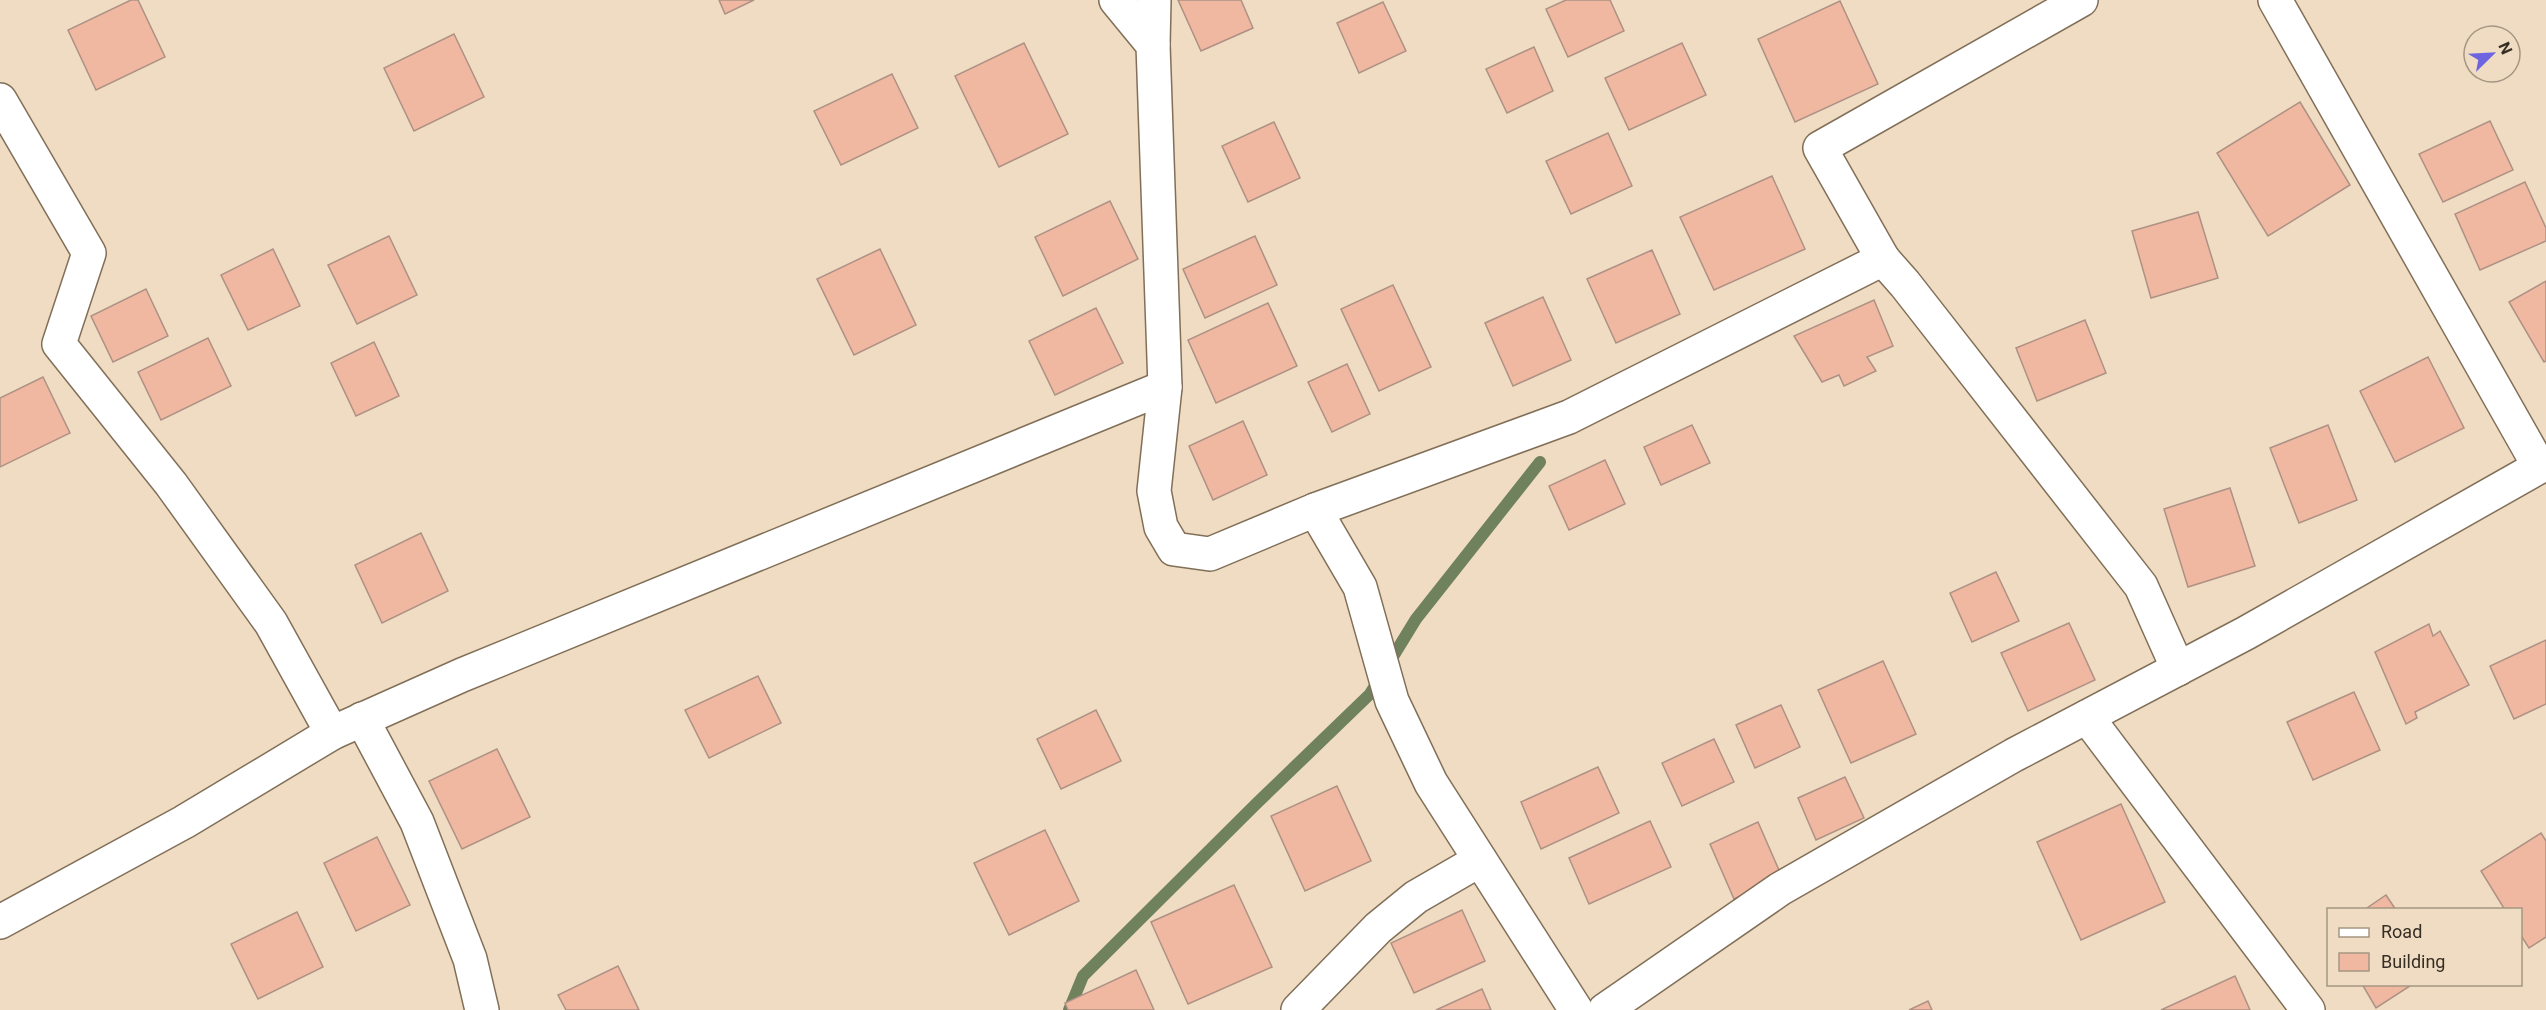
<svg xmlns="http://www.w3.org/2000/svg" width="2546" height="1010" font-family="Roboto,sans-serif">
  <style>
    .lines { fill: none; stroke-linecap: round; stroke-linejoin: round }
    .stream { stroke: #6f815d; stroke-width: 12 }
    .building { fill: #f0b8a0; stroke: #ae9185; stroke-width: 1.5 }
    .minor-casing { stroke: #816f58; stroke-width: 36 }
    .minor { stroke: #fff; stroke-width: 33 }
  </style>
  <rect width="100%" height="100%" fill="#efdcc3"/>
  <g class="lines">
    <path class="stream" d="M1069 1010 1083 976 1256 804 1370 694 1416 619 1540 462"/>
  </g>
  <g class="building">
    <path d="M131 0H138L165 57 96 90 68 30Z"/>
    <path d="M719 0H754L725 14Z"/>
    <path d="M1178 0H1241L1253 28 1201 51Z"/>
    <path d="M1566 0H1610L1624 31 1568 57 1546 9Z"/>
    <path d="M1840 1 1878 84 1795 122 1758 39Z"/>
    <path d="M1383 2 1406 51 1359 73 1337 23Z"/>
    <path d="M454 34 484 97 414 131 384 68Z"/>
    <path d="M1024 43 1068 134 999 167 955 76Z"/>
    <path d="M1682 43 1706 95 1629 130 1605 78Z"/>
    <path d="M1534 47 1553 91 1507 113 1486 69Z"/>
    <path d="M892 74 918 128 841 165 814 111Z"/>
    <path d="M2300 102 2350 185 2268 236 2217 153Z"/>
    <path d="M2490 121 2513 170 2443 202 2419 154Z"/>
    <path d="M1274 122 1300 178 1248 202 1222 146Z"/>
    <path d="M1608 133 1632 186 1571 214 1546 161Z"/>
    <path d="M1772 176 1805 249 1714 290 1680 217Z"/>
    <path d="M2525 182 2546 228V241L2480 270 2455 214Z"/>
    <path d="M1110 201 1138 259 1063 296 1035 237Z"/>
    <path d="M2198 212 2218 278 2151 298 2132 231Z"/>
    <path d="M389 236 417 295 357 324 328 265Z"/>
    <path d="M1255 236 1277 285 1205 318 1183 269Z"/>
    <path d="M273 249 300 306 248 330 221 275Z"/>
    <path d="M880 249 916 325 854 355 817 279Z"/>
    <path d="M1652 250 1680 314 1616 343 1587 279Z"/>
    <path d="M2546 281V361L2544 362 2509 302Z"/>
    <path d="M1393 285 1431 367 1379 391 1341 309Z"/>
    <path d="M146 289 168 336 113 362 91 316Z"/>
    <path d="M1543 297 1571 360 1513 386 1485 323Z"/>
    <path d="M1874 300 1893 346 1867 357 1876 371 1844 386 1839 375 1822 382 1794 336Z"/>
    <path d="M1268 303 1297 366 1216 403 1188 340Z"/>
    <path d="M1096 308 1123 363 1055 395 1029 341Z"/>
    <path d="M2085 320 2106 373 2037 401 2016 348Z"/>
    <path d="M208 338 231 386 161 420 138 372Z"/>
    <path d="M374 342 399 396 356 416 331 363Z"/>
    <path d="M2428 357 2464 428 2395 462 2360 391Z"/>
    <path d="M1347 364 1370 414 1332 432 1308 382Z"/>
    <path d="M43 377 70 433 0 467V398Z"/>
    <path d="M1243 421 1267 475 1213 500 1189 446Z"/>
    <path d="M1692 425 1710 463 1661 485 1644 447Z"/>
    <path d="M2328 425 2357 500 2299 523 2270 448Z"/>
    <path d="M1605 460 1625 504 1569 530 1549 486Z"/>
    <path d="M2230 488 2255 566 2188 587 2164 509Z"/>
    <path d="M421 533 448 591 382 623 355 565Z"/>
    <path d="M1996 572 2019 621 1972 642 1950 593Z"/>
    <path d="M2069 623 2095 680 2028 711 2001 653Z"/>
    <path d="M2429 624 2433 636 2440 631 2469 685 2415 712 2417 718 2406 724 2375 652Z"/>
    <path d="M2546 640V704L2514 719 2490 666Z"/>
    <path d="M1883 661 1916 734 1851 763 1818 690Z"/>
    <path d="M758 676 781 723 709 758 685 710Z"/>
    <path d="M2354 692 2380 750 2313 780 2287 722Z"/>
    <path d="M1781 705 1800 747 1755 768 1736 725Z"/>
    <path d="M1096 710 1121 761 1061 789 1037 739Z"/>
    <path d="M1714 739 1734 782 1682 806 1662 763Z"/>
    <path d="M497 749 530 817 462 849 429 781Z"/>
    <path d="M1598 767 1619 813 1541 849 1521 802Z"/>
    <path d="M1845 777 1864 818 1816 840 1798 798Z"/>
    <path d="M1337 786 1371 861 1305 891 1271 816Z"/>
    <path d="M2121 804 2165 902 2081 940 2037 842Z"/>
    <path d="M1650 821 1671 867 1589 904 1569 858Z"/>
    <path d="M1758 822 1782 877 1734 899 1710 844Z"/>
    <path d="M1045 830 1079 901 1009 935 974 863Z"/>
    <path d="M2541 833 2546 841V937L2529 948 2520 934V910H2505L2481 871Z"/>
    <path d="M377 837 410 905 356 931 324 863Z"/>
    <path d="M1234 885 1272 967 1188 1004 1151 922Z"/>
    <path d="M2386 895 2396 910H2364Z"/>
    <path d="M1462 910 1485 961 1414 993 1391 943Z"/>
    <path d="M297 912 323 967 258 999 231 944Z"/>
    <path d="M618 966 639 1010H566L558 995Z"/>
    <path d="M1136 970 1154 1010H1068L1065 1003Z"/>
    <path d="M2235 976 2250 1010H2161Z"/>
    <path d="M2362 984H2413L2376 1008Z"/>
    <path d="M1482 989 1491 1010H1436Z"/>
    <path d="M1928 1001 1932 1010H1909Z"/>
  </g>
  <g class="lines">
    <defs>
      <g id="minor">
        <path d="M1116 0 1153 45 1165 387"/>
        <path d="M2275 0 2539 466"/>
        <path d="M1153 45 1154 0"/>
        <path d="M0 100 89 253 59 344 171 484 271 623 332 733"/>
        <path d="M1883 259 1905 284 2141 586 2178 669"/>
        <path d="M1315 510 1360 587 1392 701 1431 783 1576 1010"/>
        <path d="M2087 717 2308 1010"/>
        <path d="M362 719 417 822 470 959 482 1010"/>
        <path d="M0 922 184 822 332 733 462 675 1165 387 1154 491 1161 527 1174 549 1210 554 1315 510 1569 417 1883 259 1820 148 2081 0"/>
        <path d="M1298 1010 1378 928 1416 897 1480 860"/>
        <path d="M1605 1010 1780 889 2014 755 2246 633 2546 463"/>
      </g>
    </defs>
    <use href="#minor" class="minor-casing"/>
    <use href="#minor" class="minor"/>
  </g>
  <rect x="2327" y="908" width="195" height="78" fill="#efdcc3" stroke="#a59683" stroke-width="1.5"/>
  <rect x="2339" y="928" width="30" height="9" fill="#ffffff" stroke="#a59683" stroke-width="1.5"/>
  <text x="2381" y="938" font-size="18" fill="#362e24">Road</text>
  <rect x="2339" y="953" width="30" height="18" fill="#f0b8a0" stroke="#a59683" stroke-width="1.5"/>
  <text x="2381" y="968" font-size="18" fill="#362e24">Building</text>
  <g transform="translate(2492 54) rotate(66)"><circle r="28" fill="#efdcc3" stroke="#a59683" stroke-width="1.5"/>
  <path d="M0-4.5L10 22L0 15L-10 22Z" fill="#6d65df"/>
  <text y="-9" font-size="16" font-weight="bold" text-anchor="middle" fill="#362e24">N</text>
  </g>
</svg>
